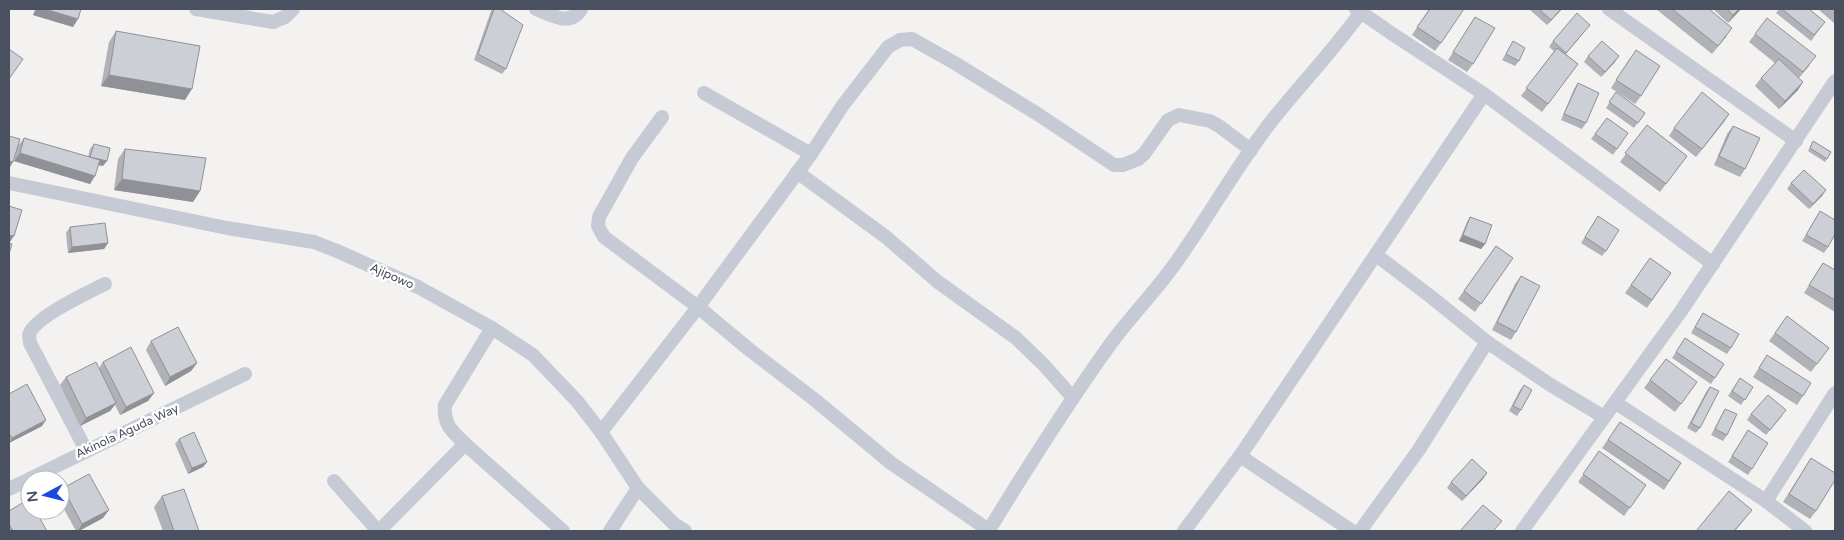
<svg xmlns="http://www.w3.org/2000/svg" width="1844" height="540" font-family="'Varela Round',sans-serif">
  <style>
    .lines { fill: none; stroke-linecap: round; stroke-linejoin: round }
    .street { stroke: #c5cad5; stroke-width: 14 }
    .wall { fill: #b0b2b8 }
    .shaded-wall { fill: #909196 }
    .building { fill: #cdcfd6; stroke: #909196 }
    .labels { text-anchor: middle; stroke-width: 5; stroke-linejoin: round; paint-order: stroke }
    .street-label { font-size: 12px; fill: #49505f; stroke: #fff }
  </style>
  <rect width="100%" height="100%" fill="#f3f2f1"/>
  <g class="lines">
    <g class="street">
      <path d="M196 9 273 22 285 17 293 9"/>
      <path d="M536 9C551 15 571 27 581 9"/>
      <path d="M1356 9 1394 35 1484 94 1713 264"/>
      <path d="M1609 9 1796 141"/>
      <path d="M704 93 811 154"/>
      <path d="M662 117 632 158 599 217 598 226 604 237 698 307 751 351 815 400 891 463 990 531"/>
      <path d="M797 172 886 237 938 282 1016 338 1044 365 1073 398"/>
      <path d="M9 183 227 228 314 242 337 251 418 287 492 328 533 355 577 401 601 432 638 488 674 524 685 531"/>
      <path d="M1376 255 1430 296 1487 342 1549 384 1604 417"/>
      <path d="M1616 403 1766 501 1805 531"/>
      <path d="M601 432 698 307 811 154 843 105 888 47 900 40 912 39 953 62 1036 113 1114 165H1123L1138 159 1144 154 1168 120 1179 115 1210 121 1219 126 1251 150"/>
      <path d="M465 444 563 531"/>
      <path d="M86 450 30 343C30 340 29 338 29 335 33 318 89 292 105 284"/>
      <path d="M1240 456 1352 531"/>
      <path d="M334 481 378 531"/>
      <path d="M9 489 245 374"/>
      <path d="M1766 501 1835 393"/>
      <path d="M989 530C1027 468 1066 406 1109 346 1130 317 1156 291 1177 261 1209 216 1236 167 1270 123 1300 85 1333 51 1361 12"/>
      <path d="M379 531 465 444C452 431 443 425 445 405L492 328"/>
      <path d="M610 531 638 488"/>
      <path d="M1184 531 1240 456 1484 94"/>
      <path d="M1360 531 1418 451 1487 342"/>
      <path d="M1522 531 1681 311 1835 81"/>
    </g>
  </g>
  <g class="wall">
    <path d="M35 9H81L73 27 33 15Z"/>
    <path d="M493 9H500L506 69 502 74 474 60 491 11Z"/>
    <path d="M1429 9 1441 43 1435 51 1412 35Z"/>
    <path d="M1529 9H1562L1547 25Z"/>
    <path d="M1656 9H1709L1727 36 1712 54Z"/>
    <path d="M1713 9H1741L1728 23Z"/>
    <path d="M1779 9H1809L1825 22 1811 41 1776 13Z"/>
    <path d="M1818 9H1835V24Z"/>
    <path d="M1475 17 1473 64 1467 72 1448 60Z"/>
    <path d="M1586 30 1566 54 1578 64 1542 112 1521 96 1554 51 1549 47 1553 41Z"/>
    <path d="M116 31 185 100 101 86 109 42Z"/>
    <path d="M1755 34 1810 65 1799 78 1798 90 1779 109 1755 86 1761 78 1775 63 1749 42Z"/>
    <path d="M1513 41 1519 61 1515 66 1502 60Z"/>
    <path d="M1588 56 1615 62 1601 77 1584 62Z"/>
    <path d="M1630 58 1641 96 1635 104 1611 88Z"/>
    <path d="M1578 83 1586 123 1582 129 1561 120 1574 89Z"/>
    <path d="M1616 92 1645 113 1634 128 1606 108Z"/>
    <path d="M1729 114 1696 157 1669 136 1674 128Z"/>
    <path d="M1607 118 1628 133 1613 155 1591 139Z"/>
    <path d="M1647 125 1687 156 1660 192 1620 162Z"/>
    <path d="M1733 126 1745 169 1740 177 1714 165 1727 134Z"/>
    <path d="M24 138 88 157 90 149 94 144 103 166 98 165 90 184 14 161 18 146Z"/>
    <path d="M1813 141 1831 152 1825 162 1808 151Z"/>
    <path d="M125 149 200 191 193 202 114 190 118 159Z"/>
    <path d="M1791 183 1822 196 1809 209 1787 189Z"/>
    <path d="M1820 211 1828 247 1824 253 1802 241Z"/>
    <path d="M1598 216 1606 251 1602 256 1581 243Z"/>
    <path d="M1470 217 1485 244 1481 249 1459 241 1467 222Z"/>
    <path d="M70 227 108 243 104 249 68 253 66 233Z"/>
    <path d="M1496 246 1513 258 1475 312 1458 299Z"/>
    <path d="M1650 258 1671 273 1647 308 1625 293Z"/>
    <path d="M1823 263 1835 270V312L1804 293Z"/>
    <path d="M1521 276 1516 332 1511 340 1492 330 1515 284Z"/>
    <path d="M1703 313 1731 348 1727 354 1691 333Z"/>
    <path d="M1787 316 1829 348 1811 372 1769 341Z"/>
    <path d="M1685 338 1724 364 1711 384 1672 358Z"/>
    <path d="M151 341 197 363 191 371 165 386 146 350Z"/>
    <path d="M1767 355 1803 396 1797 405 1753 377Z"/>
    <path d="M103 362 154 393 148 401 120 415 115 405 110 411 80 426 60 385 66 377 99 368Z"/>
    <path d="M1740 378 1753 387 1741 405 1728 396Z"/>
    <path d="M1650 380 1697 382 1675 412 1644 388Z"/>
    <path d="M1524 385 1521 410 1517 416 1509 411 1520 390Z"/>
    <path d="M1710 387 1700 428 1696 433 1687 428 1706 392Z"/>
    <path d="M9 394 42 426 9 443Z"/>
    <path d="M1725 409 1727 435 1723 441 1711 435 1722 414Z"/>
    <path d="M1751 414 1782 416 1766 435 1747 420Z"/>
    <path d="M1620 422 1681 463 1664 490 1602 448Z"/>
    <path d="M1748 430 1752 469 1748 475 1728 462Z"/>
    <path d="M179 439 207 462 203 467 188 474 175 444Z"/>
    <path d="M1599 451 1646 485 1624 516 1578 482Z"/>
    <path d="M1811 458 1816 511 1810 519 1783 502Z"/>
    <path d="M1483 479 1462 501 1447 488 1451 482Z"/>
    <path d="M63 488 103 518 79 531H76L60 502V493Z"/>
    <path d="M162 496 199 531H163L154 507Z"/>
    <path d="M9 511 47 531H9Z"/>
  </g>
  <g class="shaded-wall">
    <path d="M37 9H45L78 19 73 27 33 15Z"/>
    <path d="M1561 9H1562L1547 25 1551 20Z"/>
    <path d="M1739 9H1741L1728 23 1733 15Z"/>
    <path d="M1619 56 1615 62 1601 77 1605 72Z"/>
    <path d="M109 75 192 89 185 100 101 86Z"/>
    <path d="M1803 82 1798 90 1779 109 1785 101Z"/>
    <path d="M1729 114 1724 122 1696 157 1702 149Z"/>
    <path d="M20 153 95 176 90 184 14 161Z"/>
    <path d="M90 157 107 161 103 166 86 162Z"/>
    <path d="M9 161 13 162 9 169Z"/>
    <path d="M122 179 200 191 193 202 114 190Z"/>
    <path d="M1826 190 1822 196 1809 209 1813 204Z"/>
    <path d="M9 235 14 236 10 242 9 241Z"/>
    <path d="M1463 235 1485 244 1481 249 1459 241Z"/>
    <path d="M108 243 104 249 68 253 72 247Z"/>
    <path d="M197 363 191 371 165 386 170 377Z"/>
    <path d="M154 393 148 401 120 415 126 407Z"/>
    <path d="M116 403 110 411 80 426 86 418Z"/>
    <path d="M46 420 42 426 9 443 12 438Z"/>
    <path d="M207 462 203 467 188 474 192 468Z"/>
    <path d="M1487 473 1483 479 1462 501 1466 496Z"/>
    <path d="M109 510 103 518 79 531H78L82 524Z"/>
    <path d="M1752 510 1735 531H1734Z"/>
  </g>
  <g class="building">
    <path d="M45 9H81L78 19Z"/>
    <path d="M494 9H500L523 25 506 69 478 54Z"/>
    <path d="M1430 9H1464L1441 43 1417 27Z"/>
    <path d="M1539 9H1561L1551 20Z"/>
    <path d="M1672 9H1709L1732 28 1718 46Z"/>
    <path d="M1727 9H1739L1733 15Z"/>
    <path d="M1782 9H1809L1825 22 1814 35Z"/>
    <path d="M1577 13 1590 25 1566 53 1553 41Z"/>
    <path d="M1475 17 1495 28 1473 64 1453 52Z"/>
    <path d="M1767 18 1816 56 1803 72 1755 34Z"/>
    <path d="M116 31 200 46 192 89 109 75Z"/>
    <path d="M1513 41 1525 48 1519 61 1506 54Z"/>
    <path d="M1602 41 1619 56 1605 72 1588 56Z"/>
    <path d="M1557 48 1578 64 1548 104 1526 88Z"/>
    <path d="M9 49 23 59 9 79Z"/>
    <path d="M1636 50 1660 66 1641 96 1616 80Z"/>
    <path d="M1779 59 1803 82 1785 101 1761 78Z"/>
    <path d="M1578 83 1599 93 1586 123 1564 114Z"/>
    <path d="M1616 92 1645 113 1638 123 1609 102Z"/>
    <path d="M1702 92 1729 114 1702 149 1674 128Z"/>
    <path d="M1607 118 1628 133 1617 149 1595 134Z"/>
    <path d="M1647 125 1687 156 1666 184 1625 153Z"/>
    <path d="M1733 126 1760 138 1745 169 1719 156Z"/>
    <path d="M9 136 20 139 13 162 9 161Z"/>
    <path d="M24 138 100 160 95 176 20 153Z"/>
    <path d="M1813 141 1831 152 1827 159 1810 148Z"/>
    <path d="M94 144 110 148 107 161 90 157Z"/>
    <path d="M125 149 206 158 200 191 122 179Z"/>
    <path d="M1804 170 1826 190 1813 204 1791 183Z"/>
    <path d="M9 206 22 210 14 236 9 235Z"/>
    <path d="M1820 211 1835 220V234L1828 247 1806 235Z"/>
    <path d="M1598 216 1619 230 1606 251 1585 237Z"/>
    <path d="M1470 217 1492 225 1485 244 1463 235Z"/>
    <path d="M105 223 108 243 72 247 70 227Z"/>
    <path d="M9 243 12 244 9 254Z"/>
    <path d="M1496 246 1513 258 1481 304 1464 291Z"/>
    <path d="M1650 258 1671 273 1652 300 1631 285Z"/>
    <path d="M1823 263 1835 270V300L1809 285Z"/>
    <path d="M1521 276 1540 286 1516 332 1497 322Z"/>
    <path d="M1703 313 1739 334 1731 348 1695 327Z"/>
    <path d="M1787 316 1829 348 1817 364 1775 333Z"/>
    <path d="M178 327 197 363 170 377 151 341Z"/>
    <path d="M1685 338 1724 364 1715 378 1676 352Z"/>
    <path d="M131 347 154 393 126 407 103 362Z"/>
    <path d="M1767 355 1811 383 1803 396 1759 368Z"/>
    <path d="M1666 359 1697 382 1681 404 1650 380Z"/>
    <path d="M96 362 116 403 86 418 66 377Z"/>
    <path d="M1740 378 1753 387 1745 400 1732 391Z"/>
    <path d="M27 384 46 420 12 438 9 433V394Z"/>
    <path d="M1524 385 1532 390 1521 410 1513 406Z"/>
    <path d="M1710 387 1719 391 1700 428 1691 423Z"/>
    <path d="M1768 395 1786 410 1770 430 1751 414Z"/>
    <path d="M1725 409 1737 414 1727 435 1715 429Z"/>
    <path d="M1620 422 1681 463 1669 481 1608 440Z"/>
    <path d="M1748 430 1768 443 1752 469 1732 456Z"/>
    <path d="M194 432 207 462 192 468 179 439Z"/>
    <path d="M1599 451 1646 485 1630 508 1583 474Z"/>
    <path d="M1811 458 1835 473V480L1816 511 1789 494Z"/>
    <path d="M1472 459 1487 473 1466 496 1451 482Z"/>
    <path d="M89 474 109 510 82 524 63 488Z"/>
    <path d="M184 489 199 531H174L162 496Z"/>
    <path d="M1729 491 1752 510 1734 531H1696Z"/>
    <path d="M29 499 30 501V510H35L47 531H13L9 524V511Z"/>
    <path d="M1483 505 1502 521 1493 531H1460Z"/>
  </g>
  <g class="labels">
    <g class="street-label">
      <text transform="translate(392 276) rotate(24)" y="4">Ajipowo</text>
      <text transform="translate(127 431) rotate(-25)" y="4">Akinola Aguda Way</text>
    </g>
  </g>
  <rect width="1844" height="540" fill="none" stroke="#49505f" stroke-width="20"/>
  <g transform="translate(45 495) rotate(263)"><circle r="24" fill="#ffffff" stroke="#b6b9bf"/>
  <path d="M0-4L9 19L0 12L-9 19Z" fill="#1d48e2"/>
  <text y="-8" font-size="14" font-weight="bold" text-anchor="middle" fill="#49505f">N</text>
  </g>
</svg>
